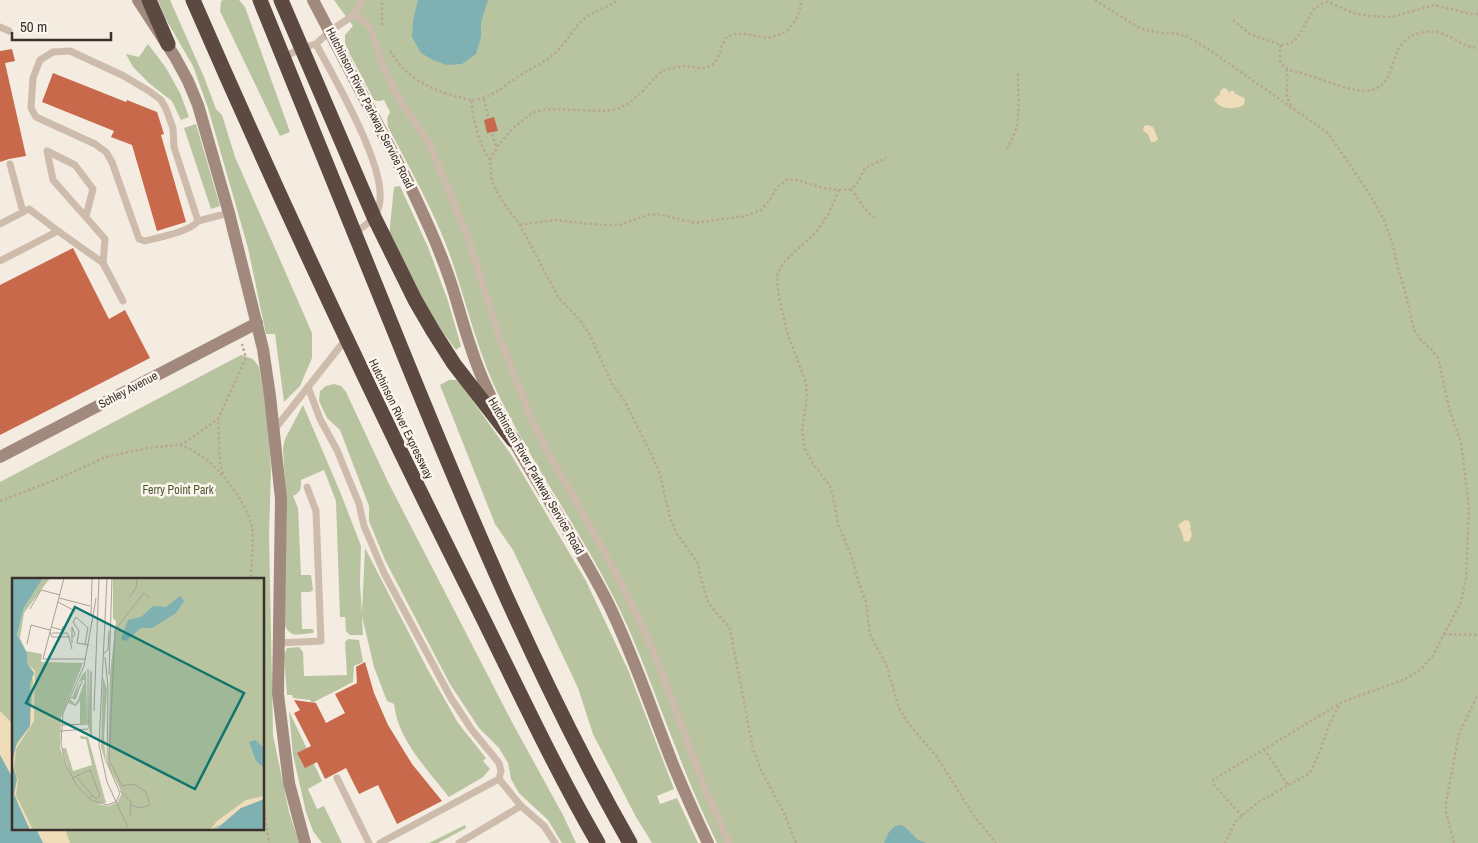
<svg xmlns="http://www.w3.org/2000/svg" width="1478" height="843" font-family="'Archivo Narrow',sans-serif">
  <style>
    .green { fill: #b8c4a0 }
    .sand { fill: #efdcb8 }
    .water { fill: #7fb0b2 }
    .building { fill: #c8694b }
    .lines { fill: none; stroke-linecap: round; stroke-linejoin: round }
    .path { stroke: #b9a596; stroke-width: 2.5; stroke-dasharray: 2.5 2.5; stroke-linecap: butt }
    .lane { stroke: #cdbbac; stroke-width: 7 }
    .secondary { stroke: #a18a7d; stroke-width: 12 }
    .highway { stroke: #5c4a42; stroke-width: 15 }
    .labels { text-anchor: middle; stroke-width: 5; stroke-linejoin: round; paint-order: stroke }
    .street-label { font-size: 12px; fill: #3b302b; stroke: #fbf5ee }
    .park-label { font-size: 12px; fill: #4a5a2e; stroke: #fbf5ee }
    .inset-road { fill: none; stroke: #aaa098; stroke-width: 1 }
    .view { fill: #0f766e; fill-opacity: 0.15; stroke: #0f766e; stroke-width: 2.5 }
    .inset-edge { fill: none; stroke: #3b302b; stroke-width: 2.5 }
  </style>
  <rect width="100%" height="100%" fill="#f4ebe1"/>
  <g class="green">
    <path d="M158 0H170L204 77 216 109 222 115 235 157 312 333V358L300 386 284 402 275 334H266L248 248 208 108 193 66 164 16Z"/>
    <path d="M223 0H239L245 7 290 132 280 136 220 11 221 1Z"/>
    <path d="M334 0H1478V843H717C702 812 688 780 676 748 657 701 641 654 619 608 582 531 529 462 493 383 475 342 465 298 450 255 434 211 410 169 388 127L387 118 390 112 384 100 378 101 374 100 345 45V35L353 26Z"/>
    <path d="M148 44 166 68 180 93 189 117 181 120 172 101 150 84 133 67 126 54 139 57Z"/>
    <path d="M196 124 220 206 211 209 184 128Z"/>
    <path d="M400 186 428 247 448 301 461 346 456 350 440 328 405 269 389 236 394 187Z"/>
    <path d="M241 355 253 359 259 367 267 410 271 470 269 535 273 735 289 812 299 843H25L19 829H264V579H14V819L0 791V482Z"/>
    <path d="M449 380H458L512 456 586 581 629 672 674 789 657 796 660 804 677 798 698 843H652L636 817 593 734 578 688 513 550 495 524 440 385Z"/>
    <path d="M334 384 341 386 346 392 388 482 513 724 563 815 576 843H562L548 820 519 793 511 779 508 763 499 748 479 728 450 684 385 560 369 521V506L340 430 327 418 319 401 320 391 326 386Z"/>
    <path d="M303 405 341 494 361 546 360 584 362 613 365 548 428 670 458 723 486 758 483 761 490 769 483 777 449 797C427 769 398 740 394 704L387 701 374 667 362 616 363 635H350L346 631 345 617H340L336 501 324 470 301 480C301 489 301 492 293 496L298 508 301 575H311L313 590 310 592H301L302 629H312L314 631 313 633C297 634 291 639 284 624L285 483 283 448 285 439Z"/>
    <path d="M348 639 359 640 363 662 354 666 353 682 312 703 310 700 293 698 292 695H287L284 655 287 648 299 647 303 652 304 676 347 675 345 642Z"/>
    <path d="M289 711 322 781 308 789 317 809 324 806 342 843H322L313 831 306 812 293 755Z"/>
    <path d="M465 825 466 828 438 843H429Z"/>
  </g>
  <g class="sand">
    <path d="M1224 88 1227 89 1229 93 1230 91H1234L1235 94H1237L1239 96 1243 97 1245 99 1244 105C1233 110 1221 110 1214 100L1215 98 1216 99 1217 96 1220 95V91Z"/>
    <path d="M1148 125 1153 127 1158 139 1155 142H1151L1148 134 1143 131 1144 126Z"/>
    <path d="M1185 520 1189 521 1191 527 1190 529C1193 534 1192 538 1188 542L1184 541C1183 536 1181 529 1178 525Z"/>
    <path d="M0 711 14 725V781L0 755Z"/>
    <path d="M36 829H65L70 843H43Z"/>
  </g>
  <g class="water">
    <path d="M418 0H488L481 22V37L476 54 462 64 447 65 433 60 421 53 412 37 413 21Z"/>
    <path d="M0 755 14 781V829H36L43 843H0Z"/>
    <path d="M902 825 906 828 918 840 927 843H884L889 832 895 826Z"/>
  </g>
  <g class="building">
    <path d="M12 49 15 61 5 63 26 156 9 159 0 162V51Z"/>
    <path d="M53 73 126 102 127 100 157 112 164 134 161 135 186 222 157 231 132 145 111 137 114 131 42 102Z"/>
    <path d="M494 117 498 131 487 133 484 120Z"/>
    <path d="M73 248 109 319 125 310 150 358 0 435V285Z"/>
    <path d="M365 662 374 693 388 725 412 764 442 801 397 824 378 785 359 794 346 768 325 779 317 762 305 768 297 753 311 746 294 713 300 710 294 700 316 703 326 723 345 713 335 694 357 683 356 667Z"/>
  </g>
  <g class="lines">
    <g class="path">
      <path d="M1095 0 1141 29 1162 33H1174L1186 36 1208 49 1328 133 1369 193 1384 220 1393 246 1398 268 1405 291 1414 330 1421 340 1432 350 1438 358 1450 412 1461 442 1469 507 1466 579 1461 602 1432 657 1420 670 1403 680 1340 703 1328 728 1320 751 1310 773 1257 803 1236 821 1225 843"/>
      <path d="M1233 20 1250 34 1281 45 1288 44 1295 40 1301 32 1313 10 1323 3 1328 2 1353 13 1368 16 1391 17 1434 5 1471 14H1478"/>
      <path d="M382 25V0"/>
      <path d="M1281 45C1278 61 1279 68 1297 72 1318 76 1356 97 1375 89 1400 79 1386 41 1420 33 1447 26 1457 47 1478 48"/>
      <path d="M390 51C410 83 436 92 471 100"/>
      <path d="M1287 69V97L1292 107"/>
      <path d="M484 99 488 117"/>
      <path d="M492 134 496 146"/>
      <path d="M1007 149C1009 145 1012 140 1014 135 1021 116 1018 92 1018 72"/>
      <path d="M490 160C478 144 474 120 471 100 492 99 505 85 522 74 534 66 548 61 557 51 568 40 575 25 588 16 598 10 609 6 619 0"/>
      <path d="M851 189C859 199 864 211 875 218"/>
      <path d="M839 190 828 215 816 232 784 262 778 273 777 278 779 298 788 335 806 383 807 396 802 431 805 449 812 462 830 486 833 496 838 524 852 558 858 581 866 602 870 635 886 664 899 708 908 723 937 757 974 816 996 843"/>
      <path d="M520 225 555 220 602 225H619L648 215 658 214 695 223 746 216 761 210 770 200 777 187 786 180 794 179 823 188 839 190 851 189 857 184 865 168 886 158"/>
      <path d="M180 445C210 454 246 497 252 528 254 542 251 565 251 579"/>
      <path d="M223 474 220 462 218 419 246 358 242 344"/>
      <path d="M0 501 62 477 106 457 148 448 179 445 187 441 218 419"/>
      <path d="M1444 634 1478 635"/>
      <path d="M1264 749 1288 785"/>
      <path d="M264 808 269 843"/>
      <path d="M1242 816 1214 785 1213 780 1339 704"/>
      <path d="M796 843 785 815 761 770 753 749 730 629C723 618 713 611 707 600L697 562 677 534 672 523 669 514 660 474 654 460 624 400 612 384 590 335 580 320 558 297 520 225 503 202 492 182 490 160 498 146 512 129 531 114 537 111 550 109 604 111 618 109 629 103 642 92 653 80 662 71 672 68 685 66 700 68 708 67 715 63 719 55 722 45 727 37 733 34H745L767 38 779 35 788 30 796 20 801 5V0"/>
      <path d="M1454 843 1446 812V802L1459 734 1478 694"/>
    </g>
    <g class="lane">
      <path d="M355 13 371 28 381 60 394 90 403 106 424 135 433 152 469 241 500 339 533 423 545 447 603 549 640 622 657 660 705 789 729 843"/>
      <path d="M0 27 9 31"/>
      <path d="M316 44C334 78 389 170 379 206 376 219 365 226 354 233"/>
      <path d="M284 57 302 48 316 44 330 31 351 17 357 10 361 0"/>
      <path d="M10 164 23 212"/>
      <path d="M86 216 93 189 75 165 47 151 53 180 105 239 103 263"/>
      <path d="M198 221 174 147 173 128 166 109 161 100 149 91 122 75 70 51 53 52 40 60 33 78 31 108 36 117 95 144 106 152 112 162 139 239 145 241C159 237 190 232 198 221L229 213"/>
      <path d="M0 224 29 209 58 231"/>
      <path d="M0 261 58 231 103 263 123 301"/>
      <path d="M308 387 320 419 337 450 359 504 364 526 384 573 451 698 472 730 499 763 501 771 499 779 380 843"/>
      <path d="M274 430 346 339"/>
      <path d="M279 643 321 641 316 511 307 487"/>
      <path d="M337 778 369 843"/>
      <path d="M499 779 521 806 544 826 555 843"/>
      <path d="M459 843 521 806"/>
    </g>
    <g class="secondary">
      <path d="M138 0 175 57 188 81 198 105 229 213 263 349 270 396 281 499 278 694 289 783 305 843"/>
      <path d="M313 0 411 188C426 220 441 252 452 286 462 318 470 351 484 382 518 460 570 527 608 603 634 656 652 712 674 767 685 793 696 818 708 843"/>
      <path d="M0 457 257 323"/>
    </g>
    <g class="highway">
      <path d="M149 0 168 44"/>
      <path d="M193 0C280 200 372 397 470 592 512 676 551 762 598 843"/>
      <path d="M260 0C310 121 358 243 408 365 474 527 543 690 630 843"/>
      <path d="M281 0 374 217 415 300 433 331 454 364 513 440"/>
    </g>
  </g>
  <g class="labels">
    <g class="street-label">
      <text transform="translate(370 108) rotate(63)" y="4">Hutchinson River Parkway Service Road</text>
      <text transform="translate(128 390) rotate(-28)" y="4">Schley Avenue</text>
      <text transform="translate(401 419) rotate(64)" y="4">Hutchinson River Expressway</text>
      <text transform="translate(536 476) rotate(60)" y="4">Hutchinson River Parkway Service Road</text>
    </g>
    <g class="park-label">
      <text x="178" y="494">Ferry Point Park</text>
    </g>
  </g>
  <g transform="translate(12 578)">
    <rect width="252" height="252" fill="#f4ebe1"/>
    <path d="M31 0H38L12 35 8 60 14 73 30 76 29 84 71 85 49 139 48 170 58 196 50 170H54L61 193 80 187 74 161H69L68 158 76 159 94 225 85 226 96 228 105 225 110 215 96 187 98 97 104 43 101 40V0H252V221L213 242 203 252H16L3 230 0 174 15 78 5 57 12 30ZM78 92 80 94V160L76 148ZM74 93 75 145 68 146V123L64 128 56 125 58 121 63 126 66 122 73 102 68 103 63 120 60 119 70 97ZM91 99 95 111 92 159 94 186 89 169Z" fill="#b8c4a0"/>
    <path d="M15 85 23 93 22 143 4 171 2 190 6 202 4 217 21 252H18L12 243 1 210 4 198 0 190 1 172 18 148 21 103ZM252 218V221L198 252 205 243 234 222Z" fill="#efdcb8"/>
    <path d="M0 0H31L12 30 5 57 15 76V85L22 95 18 106V148L5 164 0 185 5 201 2 217 18 252H0ZM168 18 172 23 164 35 140 50H129L114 63 109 61 116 42 129 39 141 28 154 29ZM243 162 252 170V190L244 183 237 164ZM252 221V252H203L229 230Z" fill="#7fb0b2"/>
    <path class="inset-road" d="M52 0 31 81H74M95 0 87 167 95 204 117 252M47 20 78 28M117 20 124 10 125 0M46 24 63 33M18 31 29 12 48 17M79 37 80 0M80 43 72 88 51 135 49 166 54 187 65 208 79 222 95 227 104 224 108 215 95 185 96 109M80 44 84 20M39 49 50 52 51 48M103 52 97 182 110 208M103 52 132 15 138 20M38 54 40 59H57L60 71M40 55H55L57 59M60 65V49L63 56 61 59M15 66 19 47 38 52M73 66 76 50 64 39 61 44 67 53 65 65 77 67M91 76 96 72 97 53M93 79 96 109M97 97 100 0M58 119 63 121 70 103M82 133 87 0M49 147 76 146V91M48 153 76 151M64 198 80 217M60 200 78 192 88 218 85 221 80 217 77 221M109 208 122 206 134 214 138 227 128 230 119 227M108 213 119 224 118 239"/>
    <path class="view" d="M63 29 232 115 183 211 14 125Z"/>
    <rect width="252" height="252" class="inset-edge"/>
  </g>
  <path d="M12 32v8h99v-8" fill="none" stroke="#3b302b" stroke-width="2.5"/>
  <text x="20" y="32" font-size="15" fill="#3b302b" stroke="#fbf5ee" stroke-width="4" paint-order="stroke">50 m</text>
</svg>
